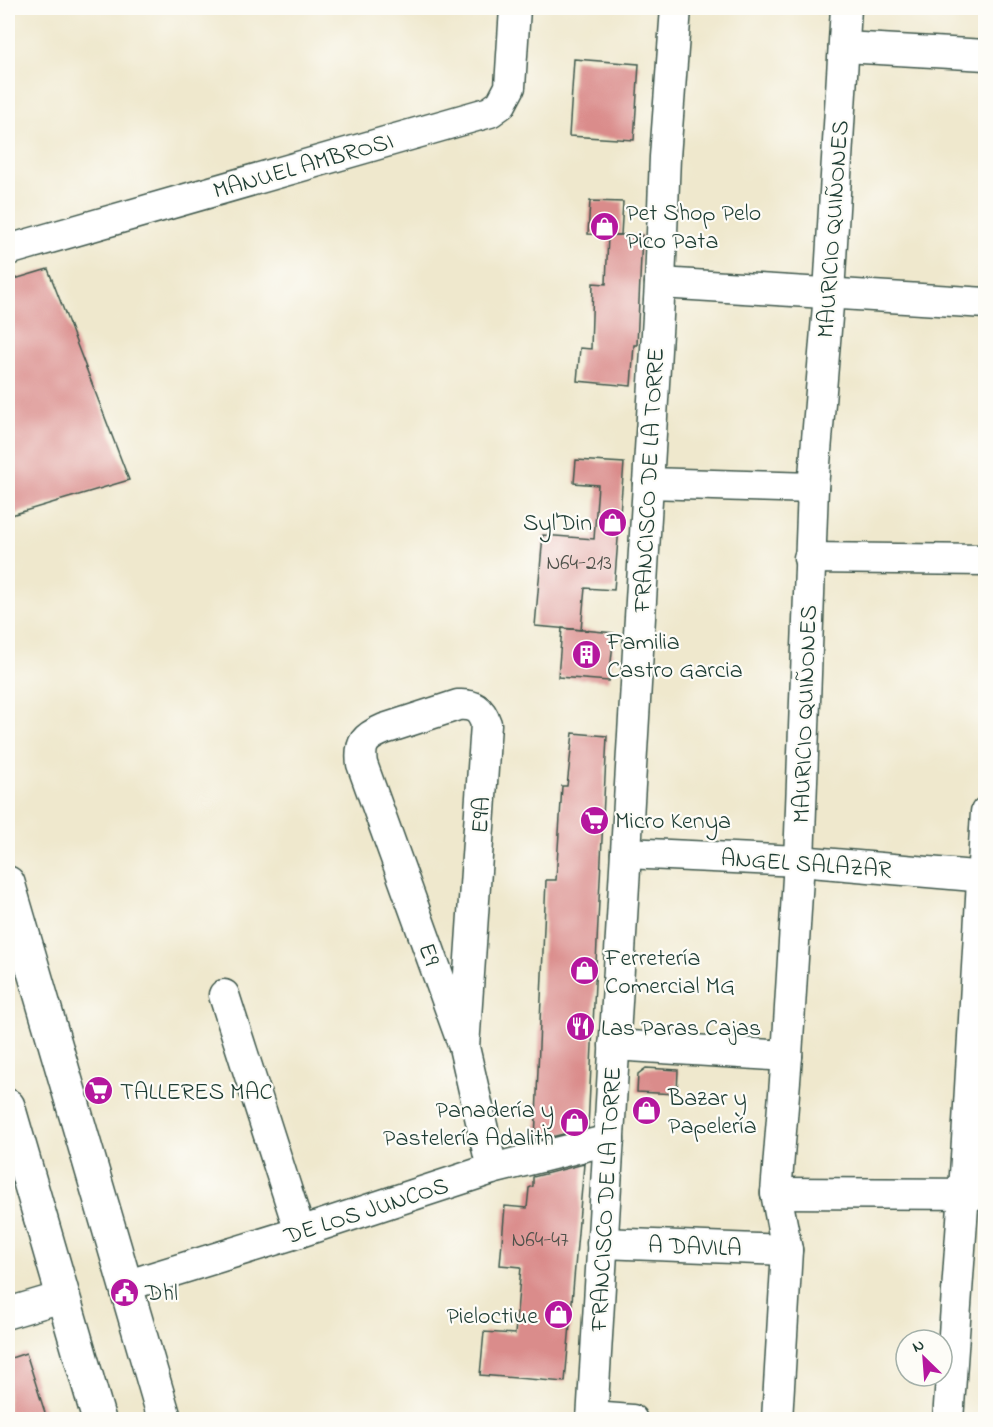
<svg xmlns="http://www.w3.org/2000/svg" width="993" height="1427" font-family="'Indie Flower',sans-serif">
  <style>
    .building { fill: #da8c8b }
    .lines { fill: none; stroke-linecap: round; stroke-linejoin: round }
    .minor-casing { stroke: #3e574b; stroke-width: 33 }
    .major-casing { stroke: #3e574b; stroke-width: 36 }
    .minor { stroke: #fff; stroke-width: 30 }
    .major { stroke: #fff; stroke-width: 33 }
    .labels { text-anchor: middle; stroke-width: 4.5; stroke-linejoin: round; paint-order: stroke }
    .number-label { font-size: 21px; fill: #4e514a }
    .street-label { font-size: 24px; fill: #1f3d34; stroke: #fdfcf7 }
    .poi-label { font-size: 24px; fill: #1f3d34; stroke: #fdfcf7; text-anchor: start }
  </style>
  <rect width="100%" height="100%" fill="#fdfcf7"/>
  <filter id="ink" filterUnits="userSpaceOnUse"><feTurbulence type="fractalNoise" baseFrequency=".0167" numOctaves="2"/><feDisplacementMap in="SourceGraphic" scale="12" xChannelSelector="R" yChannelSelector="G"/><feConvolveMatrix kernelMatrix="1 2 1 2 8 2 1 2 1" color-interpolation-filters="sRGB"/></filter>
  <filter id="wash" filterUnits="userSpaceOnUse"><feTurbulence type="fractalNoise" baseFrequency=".008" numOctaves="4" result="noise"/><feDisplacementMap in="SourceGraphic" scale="24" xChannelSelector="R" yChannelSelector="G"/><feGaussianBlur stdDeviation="1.35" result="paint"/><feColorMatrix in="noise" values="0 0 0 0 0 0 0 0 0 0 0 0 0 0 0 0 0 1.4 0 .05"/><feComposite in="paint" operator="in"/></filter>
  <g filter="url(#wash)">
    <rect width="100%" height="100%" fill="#efe8cd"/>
    <g id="blocks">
      <g class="building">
        <path d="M574 59 639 64 634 140 569 136Z"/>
        <path d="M590 201 623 202 621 235 588 234Z"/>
        <path d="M608 235H642L637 345H634L631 386 577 381 580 348 591 349 593 283 606 284Z"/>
        <path d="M48 269 129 480 8 516V281Z"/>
        <path d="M576 460 624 463 614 590 585 588 581 630 535 626 543 535 594 539 598 485 574 483Z"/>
        <path d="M562 628 614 633 609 681 558 677Z"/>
        <path d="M573 733 607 736 588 1128 535 1141 546 880H556L562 786H567Z"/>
        <path d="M646 1068 678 1070 677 1094 637 1092 638 1074Z"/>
        <path d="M584 1164 565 1382 480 1375 484 1332 515 1334 521 1267 500 1265 505 1206 527 1208 529 1188 533 1186V1177Z"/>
        <path d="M26 1353 47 1419H8V1359Z"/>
      </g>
    </g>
  </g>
  <g filter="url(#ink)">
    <use href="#blocks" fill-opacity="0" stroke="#3e574b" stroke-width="1.5"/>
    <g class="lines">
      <defs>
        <g id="minor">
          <path d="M844 47 986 55"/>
          <path d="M8 250 490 112 501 104 510 87 515 8"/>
          <path d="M660 283 986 303"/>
          <path d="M648 483 813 488"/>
          <path d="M809 558 986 560"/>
          <path d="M626 853 799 861 986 877"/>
          <path d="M224 995 300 1232"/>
          <path d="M614 1045 787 1056"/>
          <path d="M464 1047 486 724C481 709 474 704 458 705L384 729C365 737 359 743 362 764L464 1047 492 1169"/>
          <path d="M776 1193 986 1194"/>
          <path d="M602 1243 787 1250"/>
          <path d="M125 1286 300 1232 492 1169 609 1140"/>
          <path d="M8 1313 62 1297"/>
          <path d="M592 1417 632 1420"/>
          <path d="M592 1420 660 283 665 157 676 8"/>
          <path d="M777 1420 787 1250 776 1193 787 1056 799 861 813 488 829 293 846 8"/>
          <path d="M948 1420 964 1192 986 812"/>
        </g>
        <g id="major">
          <path d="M8 883 165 1420"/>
          <path d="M8 1106 99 1420"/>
        </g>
      </defs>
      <use href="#minor" class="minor-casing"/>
      <use href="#major" class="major-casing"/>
      <use href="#minor" class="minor"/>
      <use href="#major" class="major"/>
    </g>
  </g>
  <defs>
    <symbol id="shop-disc" viewBox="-11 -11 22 22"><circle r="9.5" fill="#b5179e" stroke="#fdfcf7"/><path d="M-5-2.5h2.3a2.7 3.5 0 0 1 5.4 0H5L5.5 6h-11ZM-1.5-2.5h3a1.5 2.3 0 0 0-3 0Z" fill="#fff"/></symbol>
    <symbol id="building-disc" viewBox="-11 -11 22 22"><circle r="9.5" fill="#b5179e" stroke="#fdfcf7"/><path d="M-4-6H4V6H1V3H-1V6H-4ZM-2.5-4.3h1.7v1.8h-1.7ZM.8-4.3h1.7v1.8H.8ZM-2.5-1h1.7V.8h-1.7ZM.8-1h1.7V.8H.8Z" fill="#fff"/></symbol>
    <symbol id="supermarket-disc" viewBox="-11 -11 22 22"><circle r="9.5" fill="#b5179e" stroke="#fdfcf7"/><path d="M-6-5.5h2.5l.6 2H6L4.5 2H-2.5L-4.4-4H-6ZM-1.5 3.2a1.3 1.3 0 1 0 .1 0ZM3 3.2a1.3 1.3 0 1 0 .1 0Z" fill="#fff"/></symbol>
    <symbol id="restaurant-disc" viewBox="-11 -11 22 22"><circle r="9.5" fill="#b5179e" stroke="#fdfcf7"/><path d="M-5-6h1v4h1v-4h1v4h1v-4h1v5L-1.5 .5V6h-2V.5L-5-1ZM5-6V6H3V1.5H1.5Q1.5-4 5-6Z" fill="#fff"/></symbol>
    <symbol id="civic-disc" viewBox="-11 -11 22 22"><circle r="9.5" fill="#b5179e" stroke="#fdfcf7"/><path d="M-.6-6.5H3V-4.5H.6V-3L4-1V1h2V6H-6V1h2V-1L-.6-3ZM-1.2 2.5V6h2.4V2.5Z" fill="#fff"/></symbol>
  </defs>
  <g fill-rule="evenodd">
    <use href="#shop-disc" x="588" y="210" width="33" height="33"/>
    <use href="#shop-disc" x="596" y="506" width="33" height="33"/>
    <use href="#building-disc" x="570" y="638" width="33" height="33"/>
    <use href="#supermarket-disc" x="578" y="804" width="33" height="33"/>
    <use href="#shop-disc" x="568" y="954" width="33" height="33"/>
    <use href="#restaurant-disc" x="564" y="1010" width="33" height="33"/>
    <use href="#supermarket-disc" x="82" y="1074" width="33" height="33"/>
    <use href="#shop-disc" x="630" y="1094" width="33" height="33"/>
    <use href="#shop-disc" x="558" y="1106" width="33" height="33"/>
    <use href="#civic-disc" x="108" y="1276" width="33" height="33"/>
    <use href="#shop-disc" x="542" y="1298" width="33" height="33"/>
  </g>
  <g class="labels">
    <g class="number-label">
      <text x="579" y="569">N64-213</text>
      <text x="540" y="1246">N64-47</text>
    </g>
    <g class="street-label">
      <text transform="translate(303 165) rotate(-16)" y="8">MANUEL AMBROSI</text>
      <text transform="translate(832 229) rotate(-86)" y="8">MAURICIO QUIÑONES</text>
      <text transform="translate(648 480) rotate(-87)" y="8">FRANCISCO DE LA TORRE</text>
      <text transform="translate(804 714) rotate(-88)" y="8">MAURICIO QUIÑONES</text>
      <text transform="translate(480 815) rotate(-86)" y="8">E9A</text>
      <text transform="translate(806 863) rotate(4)" y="8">ANGEL SALAZAR</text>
      <text transform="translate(430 954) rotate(70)" y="8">E9</text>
      <text transform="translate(605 1199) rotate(-87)" y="8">FRANCISCO DE LA TORRE</text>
      <text transform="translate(366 1210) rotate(-18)" y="8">DE LOS JUNCOS</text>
      <text transform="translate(695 1246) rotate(2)" y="8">A DAVILA</text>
    </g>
    <g class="poi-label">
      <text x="626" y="220">Pet Shop Pelo<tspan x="626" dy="28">Pico Pata</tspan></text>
      <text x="592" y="530" text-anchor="end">Syl'Din</text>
      <text x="607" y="649">Familia<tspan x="607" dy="28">Castro Garcia</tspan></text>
      <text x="615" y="828">Micro Kenya</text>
      <text x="605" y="965">Ferretería<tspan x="605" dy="28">Comercial MG</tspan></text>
      <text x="601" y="1035">Las Paras Cajas</text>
      <text x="120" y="1099">TALLERES MAC</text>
      <text x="668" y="1105">Bazar y<tspan x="668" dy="28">Papelería</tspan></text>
      <text x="554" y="1117" text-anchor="end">Panadería y<tspan x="554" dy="28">Pastelería Adalith</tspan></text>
      <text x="145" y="1300">Dhl</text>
      <text x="538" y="1323" text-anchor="end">Pieloctiue</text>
    </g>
  </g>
  <rect width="993" height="1427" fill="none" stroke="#fdfcf7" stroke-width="30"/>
  <g transform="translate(924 1358) rotate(335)"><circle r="28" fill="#fdfcf7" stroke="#a4b0a9" stroke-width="1.5"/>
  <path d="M0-4.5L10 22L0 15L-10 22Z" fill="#b5179e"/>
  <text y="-9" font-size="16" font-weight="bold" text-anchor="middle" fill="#1f3d34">N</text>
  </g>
</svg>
